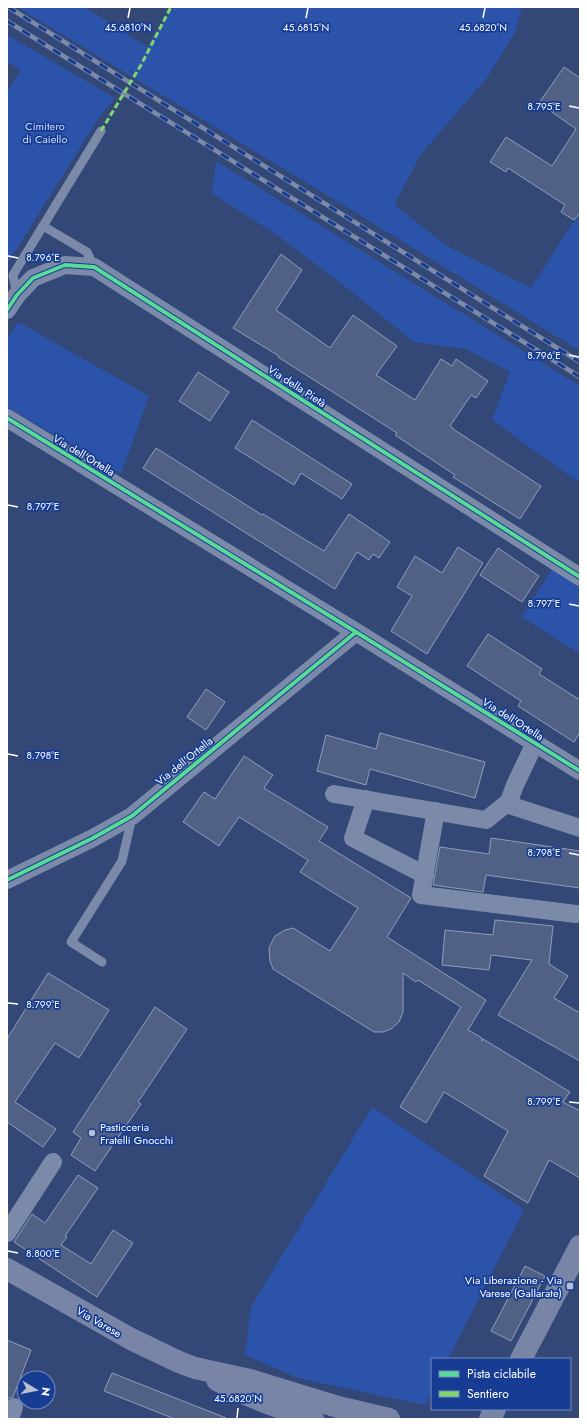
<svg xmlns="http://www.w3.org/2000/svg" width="587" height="1426" font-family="Jost,sans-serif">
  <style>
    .green { fill: #2b53aa }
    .building { fill: #516186; stroke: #919db7 }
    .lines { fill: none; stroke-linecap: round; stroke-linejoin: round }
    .lane { stroke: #7c8aa9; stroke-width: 9 }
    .street { stroke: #7c8aa9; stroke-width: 18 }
    .secondary { stroke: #7885a6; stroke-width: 22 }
    .rail-casing { stroke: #7c8aa9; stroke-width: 4.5 }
    .rail { stroke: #173c94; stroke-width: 3; stroke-dasharray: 9; stroke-linecap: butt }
    .quiet { stroke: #7fd670; stroke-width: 3; stroke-dasharray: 6 3; stroke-linecap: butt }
    .cycleway-casing { stroke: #173c94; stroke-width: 6 }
    .cycleway { stroke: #5adb95; stroke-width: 4 }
    .ticks { fill: none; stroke: #fff; stroke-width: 1.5 }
    .poi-dot { fill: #b8bfcf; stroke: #173c94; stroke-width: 1.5 }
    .labels { text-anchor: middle; stroke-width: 3.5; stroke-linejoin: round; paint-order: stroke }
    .park-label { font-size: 11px; fill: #cedcfb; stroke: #173c94 }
    .street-label { font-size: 11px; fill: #fff; stroke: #173c94 }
    .poi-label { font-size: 11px; fill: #fff; stroke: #173c94; text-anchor: start }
    .ticks-label { font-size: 10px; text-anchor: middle; fill: #fff; stroke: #173c94; stroke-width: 3.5; stroke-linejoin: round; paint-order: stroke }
  </style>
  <rect width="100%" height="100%" fill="#344877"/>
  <g class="green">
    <path d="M17 7H85L147 47 173 7H522L515 32 487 78 421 154 394 205 449 247 531 288 580 212V351L363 217Z"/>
    <path d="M7 35 115 98 98 119 7 264V91L21 70 7 61Z"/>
    <path d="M216 161 580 386V479H574L492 420 510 372 466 349 414 342 342 284 277 235 212 193Z"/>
    <path d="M18 322 149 396 121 474 7 407V341Z"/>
    <path d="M552 569 580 586V654L522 617Z"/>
    <path d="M372 1107 524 1210 448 1359H432V1392L425 1405 298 1378 245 1355 251 1307Z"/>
  </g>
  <g class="building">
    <path d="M564 67 580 78V215L579 214 574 220 561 212 565 205 508 168 506 172 490 162 506 137 552 166 576 129 539 103Z"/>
    <path d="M281 254 302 270 276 310 330 348 353 315 397 346 376 375 415 400 441 359 452 366 456 359 488 381 476 398 471 395 450 426 453 428V429L541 486 520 519 453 477 455 475 395 435 397 433 278 357 279 356 233 328Z"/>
    <path d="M198 372 229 392 210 421 179 401Z"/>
    <path d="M252 420 352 484 342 499 301 473 294 485 235 448Z"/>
    <path d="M156 448 262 515 263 514 324 551 349 514 390 542 379 558 373 554 369 560 357 552 335 589 143 468Z"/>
    <path d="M458 547 483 563 427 654 391 631 412 596 397 587 415 556 442 573Z"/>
    <path d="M498 548 539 576 522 602 480 575Z"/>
    <path d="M488 634 542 669 539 674 580 700V732L574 742 518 706 521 701 467 666Z"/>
    <path d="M206 689 225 702 206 730 187 717Z"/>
    <path d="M380 733 485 762 475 798 370 769 366 785 317 771 326 735 376 749Z"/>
    <path d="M244 756 273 775 264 788 328 827 319 841 411 898 387 937 486 1000 468 1030 482 1038V1041L483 1039 570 1092 563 1102 580 1111V1178L549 1160 528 1203 484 1176 508 1131 444 1092 426 1123 400 1107 461 1007 418 980 416 982 403 973V1012L399 1022 391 1029 383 1032H374L273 969 270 961 269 948 275 936 285 930 293 928 330 951 358 908 300 872 308 860 239 817 219 846 183 822 204 792 215 799Z"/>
    <path d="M491 838 580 851V888L486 875 483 892 433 885 440 847 489 854Z"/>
    <path d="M495 920 553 926 549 964 568 976 554 998 580 1013V1061L498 1015 532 960 491 955 489 970 442 965 445 930 493 935Z"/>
    <path d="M48 973 109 1010 79 1058 55 1043 15 1102 56 1129 43 1147 7 1122V1039Z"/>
    <path d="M155 1007 187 1029 138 1102 141 1104 95 1171 71 1155 81 1138 73 1132Z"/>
    <path d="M78 1175 98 1188 65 1236 67 1237 61 1245 91 1264 113 1230 133 1243 97 1297 14 1242 32 1214 45 1223Z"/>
    <path d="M525 1266 545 1276 511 1341 491 1331Z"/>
    <path d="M7 1340 31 1350 13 1397 7 1399Z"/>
    <path d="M112 1373 226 1418 225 1419H175L104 1391Z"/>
  </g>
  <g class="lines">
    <g class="lane">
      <path d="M43 226 87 252 94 267"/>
      <path d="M17 295 13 275 101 131"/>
      <path d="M102 962 71 942 122 861 132 817"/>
    </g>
    <g class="street">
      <path d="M7 310 17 295 33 278 65 265 94 267 580 577"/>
      <path d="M7 418 356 632 580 771"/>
      <path d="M334 794 486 820 506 804 580 828"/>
      <path d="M366 799 353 838 425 875"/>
      <path d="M508 804 515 785 535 743"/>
      <path d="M436 811 421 895 576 914"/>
      <path d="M7 880 93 838 132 816 356 632"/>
      <path d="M7 1233 53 1162"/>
      <path d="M10 1419 14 1407"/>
    </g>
    <g class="secondary">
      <path d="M7 1269 131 1339 179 1362 195 1368 250 1380 338 1407 389 1419"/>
      <path d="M521 1359 580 1246"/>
      <path d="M217 1380C248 1397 280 1408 313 1419"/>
      <path d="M490 1419 495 1409"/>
    </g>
    <defs>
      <g id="rail">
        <path d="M8 7 580 362"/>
        <path d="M7 21 580 377"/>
      </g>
    </defs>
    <use href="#rail" class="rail-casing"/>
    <use href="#rail" class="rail"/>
    <path class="quiet" d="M101 131 141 65 171 7"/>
    <defs>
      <g id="cycleway">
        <path d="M7 310 17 295 33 278 65 265 94 267 580 577"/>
        <path d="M7 418 356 632 580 771"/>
        <path d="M7 880 93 838 132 816 356 632"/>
      </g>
    </defs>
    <use href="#cycleway" class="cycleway-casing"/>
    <use href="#cycleway" class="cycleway"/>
  </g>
  <path class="ticks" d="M128 18 130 8M306 18 308 8M483 18 485 8M569 106 579 108M8 256 18 258M569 355 579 357M8 505 18 507M569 604 579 606M8 754 18 756M569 853 579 855M8 1003 18 1004M569 1102 579 1103M8 1251 18 1253M237 1418 238 1408"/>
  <g class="poi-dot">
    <circle cx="92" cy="1133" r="4"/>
    <rect x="566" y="1282" width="8" height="8" rx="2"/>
  </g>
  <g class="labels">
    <g class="park-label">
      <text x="45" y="130">Cimitero<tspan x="45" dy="13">di Caiello</tspan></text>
    </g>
    <g class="street-label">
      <text transform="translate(297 386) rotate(33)" y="4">Via della Pietà</text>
      <text transform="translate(84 455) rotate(31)" y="4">Via dell'Ortella</text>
      <text transform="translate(513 719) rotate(32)" y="4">Via dell'Ortella</text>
      <text transform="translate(184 761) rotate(-39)" y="4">Via dell'Ortella</text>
      <text transform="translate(99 1322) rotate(30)" y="4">Via Varese</text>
    </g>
    <g class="poi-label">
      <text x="100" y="1131">Pasticceria<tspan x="100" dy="13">Fratelli Gnocchi</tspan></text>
      <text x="562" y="1284" text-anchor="end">Via Liberazione - Via<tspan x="562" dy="13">Varese (Gallarate)</tspan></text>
    </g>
  </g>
  <g class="ticks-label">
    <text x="128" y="31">45.6810°N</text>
    <text x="306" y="31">45.6815°N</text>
    <text x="483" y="31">45.6820°N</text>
    <text x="544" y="110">8.795°E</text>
    <text x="43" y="261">8.796°E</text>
    <text x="544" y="359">8.796°E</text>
    <text x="43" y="510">8.797°E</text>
    <text x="544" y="607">8.797°E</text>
    <text x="43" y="759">8.798°E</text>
    <text x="544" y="856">8.798°E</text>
    <text x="43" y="1008">8.799°E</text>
    <text x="544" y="1105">8.799°E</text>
    <text x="43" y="1257">8.800°E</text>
    <text x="238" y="1402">45.6820°N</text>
  </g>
  <rect width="587" height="1426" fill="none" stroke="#ffffff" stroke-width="16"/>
  <rect x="431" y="1358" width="140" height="52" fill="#173c94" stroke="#748abf"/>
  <rect x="439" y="1371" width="20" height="6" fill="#5adb95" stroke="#748abf"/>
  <text x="467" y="1378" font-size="12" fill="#ffffff">Pista ciclabile</text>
  <rect x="439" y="1391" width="20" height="6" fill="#7fd670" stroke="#748abf"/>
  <text x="467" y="1398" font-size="12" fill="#ffffff">Sentiero</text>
  <g transform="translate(36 1390) rotate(100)"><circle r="19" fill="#173c94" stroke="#748abf"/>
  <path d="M0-3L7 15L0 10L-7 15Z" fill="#b8bfcf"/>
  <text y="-6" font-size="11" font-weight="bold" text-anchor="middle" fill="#ffffff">N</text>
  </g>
</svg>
